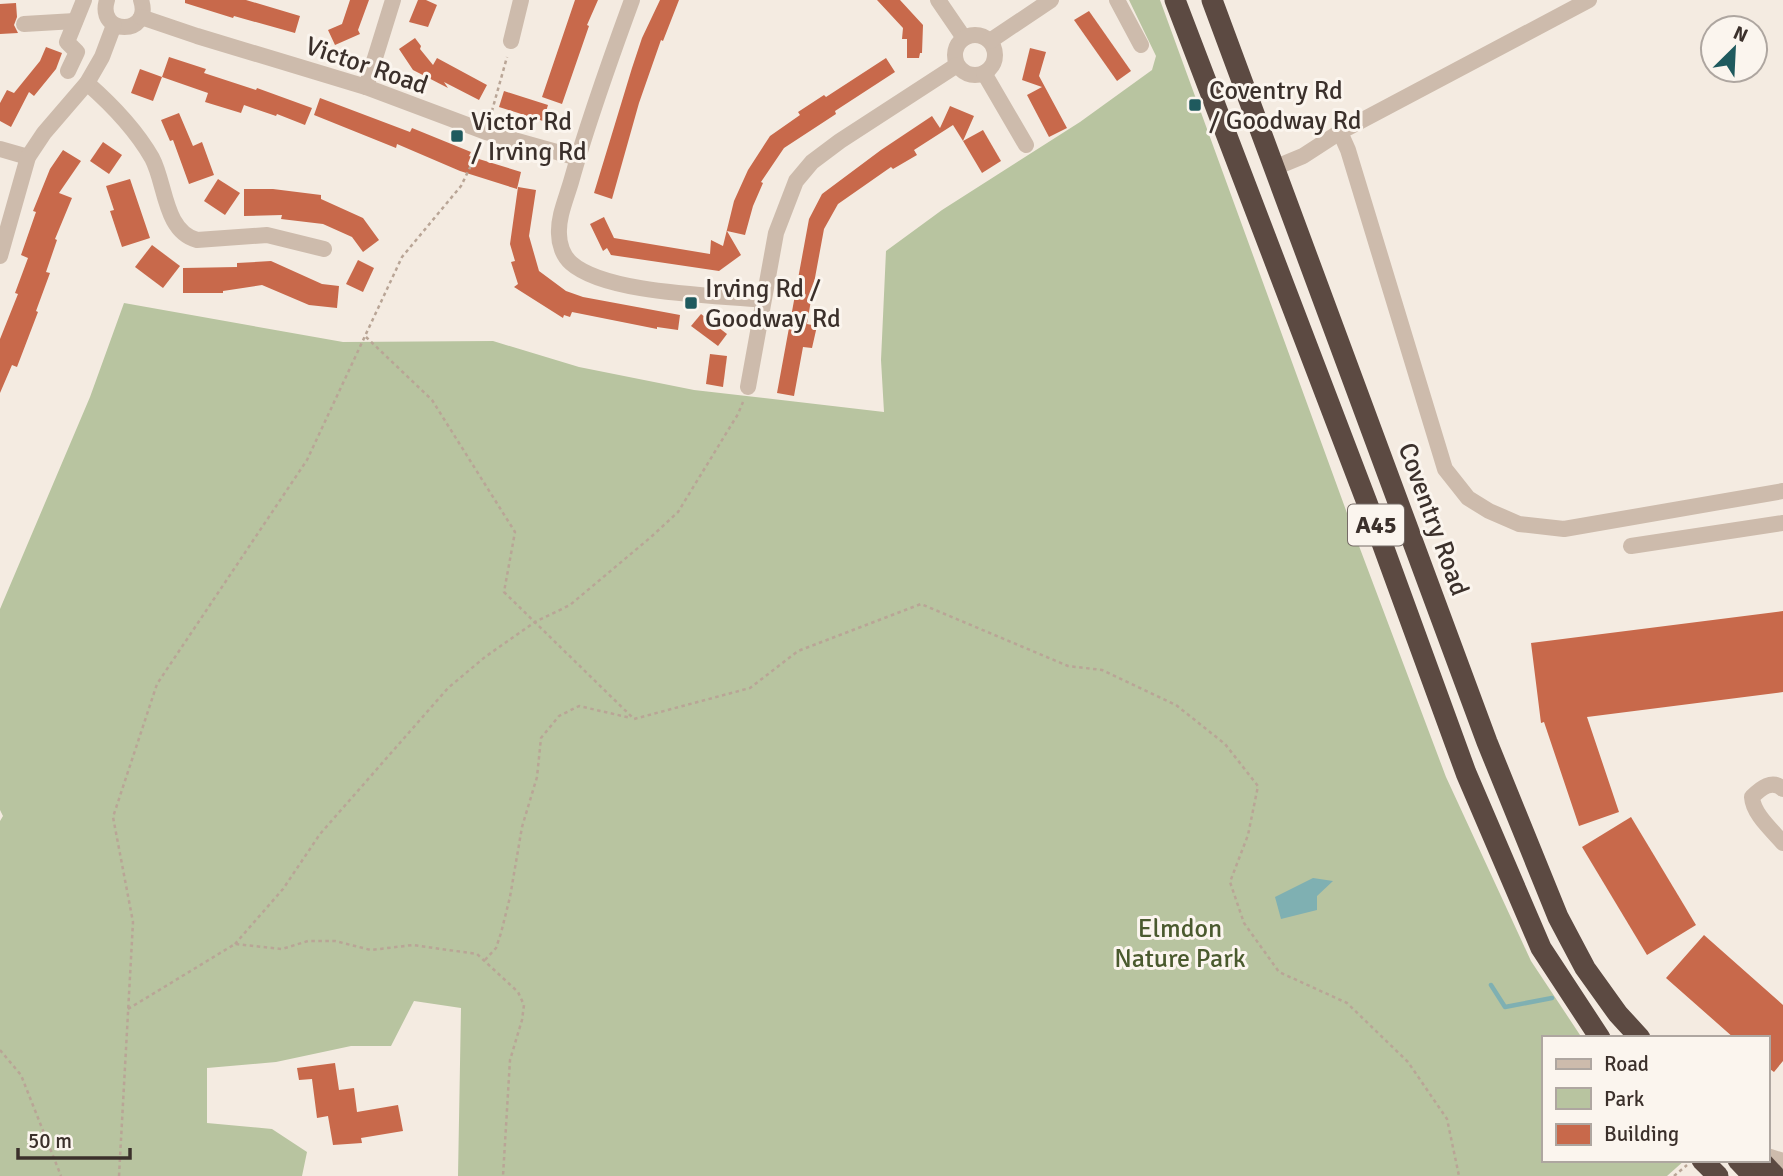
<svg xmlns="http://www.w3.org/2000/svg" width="1783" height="1176" font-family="Signika,sans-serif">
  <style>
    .green { fill: #b8c4a0 }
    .water { fill: #7fb0b2 }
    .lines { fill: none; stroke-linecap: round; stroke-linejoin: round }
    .stream { stroke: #7fb0b2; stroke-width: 4.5 }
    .building { fill: #c8694b }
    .path { stroke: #b9a596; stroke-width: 2.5; stroke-dasharray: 3.5 3.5; stroke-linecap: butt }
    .minor { stroke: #cdbbac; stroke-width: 16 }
    .highway { stroke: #5c4a42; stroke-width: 21 }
    .poi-dot { fill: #1f5a5e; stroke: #fbf5ee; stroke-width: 2.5 }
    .labels { text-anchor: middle; stroke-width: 6; stroke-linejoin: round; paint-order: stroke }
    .shield { fill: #fbf5ee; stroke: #756b66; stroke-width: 2 }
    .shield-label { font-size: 24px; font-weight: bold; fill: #3b302b }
    .street-label { font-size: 26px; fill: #3b302b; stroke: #fbf5ee }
    .poi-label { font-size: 26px; fill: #3b302b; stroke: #fbf5ee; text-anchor: start }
    .park-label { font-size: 26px; fill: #4a5a2e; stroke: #fbf5ee }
  </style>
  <rect width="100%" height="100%" fill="#f4ebe1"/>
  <path class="green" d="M1129 0H1160L1359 546 1446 777 1531 961 1582 1038H1543V1160H1685L1667 1176H458L461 1008 414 1001 391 1046H351L276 1062 207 1068V1123L272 1129 307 1152 302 1176H0V821L3 816 0 810V609L90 397 124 303 343 342 493 341 579 367 694 390 884 412 881 360 886 251 942 210 1080 122 1152 70 1156 56Z"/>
  <path class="water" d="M1313 878 1333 881 1317 896V910L1281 919 1275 897Z"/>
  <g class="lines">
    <path class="stream" d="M1491 985 1505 1007 1552 998"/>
  </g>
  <g class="building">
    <path d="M185 0H246L300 16 295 33 234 16 233 18 185 3Z"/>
    <path d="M350 0H369L358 30 360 34 335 45 328 30 342 24Z"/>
    <path d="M418 0H426L437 5 428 27 409 22Z"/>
    <path d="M575 0H598L587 25 589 26 562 104 542 97Z"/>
    <path d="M660 0H679L663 41 661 40 639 103 612 199 594 193 632 68 642 38Z"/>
    <path d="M877 0H900L923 25 922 53H920L919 58H907V39H902L903 28Z"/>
    <path d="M16 3 17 17 14 25 18 33 0 34V4Z"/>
    <path d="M1089 11 1131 71 1117 81 1074 20Z"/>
    <path d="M415 38 421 46 420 49 433 65 437 58 487 85 479 100 444 82 448 88 413 70 399 49Z"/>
    <path d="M46 47 62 53 56 69 34 96 29 92 11 127 0 121V103L7 90 14 93 40 61Z"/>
    <path d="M1030 48 1046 52 1039 76 1067 128 1049 137 1027 95 1042 87 1022 80Z"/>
    <path d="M169 57 206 69 204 73 256 90 257 88 312 108 305 125 277 114 276 116 244 105 241 113 205 102 208 93 162 77Z"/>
    <path d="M886 58 895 72 835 111 836 114 784 148 761 182 763 183 753 206 745 235 727 231 741 255 719 271 611 255 607 248 603 251 590 224 604 217 614 238 710 254 711 240 723 246 734 201 748 170 770 136 800 115 798 112 824 95 826 97Z"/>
    <path d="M140 69 162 77 153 101 131 93Z"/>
    <path d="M504 91 548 105 543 121 499 107Z"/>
    <path d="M320 98 410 132 412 128 471 152 469 156 521 172 517 189 460 171 397 144 396 148 314 115Z"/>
    <path d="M950 106 974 116 963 141 953 125 914 150 917 155 893 169 891 167 838 204 824 229 812 294 807 324 817 326 812 348 803 347 794 396 777 393 809 219 822 194 881 150 932 116 940 128Z"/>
    <path d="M179 113 193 146 202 142 214 175 189 184 173 140 170 141 161 120Z"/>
    <path d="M983 130 1001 161 982 173 963 141Z"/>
    <path d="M103 142 122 155 109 174 90 161Z"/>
    <path d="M63 150 81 161 59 193 72 198 55 239 57 240 46 272 50 273 36 311 38 312 17 367 12 365 0 393V339L18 294 15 293 28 258 21 255 36 212 33 211 50 169Z"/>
    <path d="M130 179 150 238 122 247 110 211 114 210 106 186Z"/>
    <path d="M218 179 240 193 225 215 204 201Z"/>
    <path d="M518 187 536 190 529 236 539 271 566 291 583 297 680 315 678 330 657 327V329L572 312 570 317 564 315 563 318 514 287 518 284 511 262 515 261 510 244Z"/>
    <path d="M244 189H273L321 195V199L363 218 379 240 363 252 352 237 323 224 281 219 282 215 244 216Z"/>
    <path d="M152 245 180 266 163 288 135 267Z"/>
    <path d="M358 260 374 268 363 292 346 284Z"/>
    <path d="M271 261 322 284 339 286 337 308 309 305 262 285 223 291V293H183V268L237 267V263Z"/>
    <path d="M701 314 727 334 718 346 691 326Z"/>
    <path d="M710 354 727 356 723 387 706 384Z"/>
    <path d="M1783 611V692L1587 717 1619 812 1579 826 1544 722 1541 723 1531 643Z"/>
    <path d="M1631 817 1696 925 1647 955 1582 847Z"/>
    <path d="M1704 935 1783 1005V1061L1774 1072 1767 1067V1038H1734L1666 978Z"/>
    <path d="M335 1063 339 1090 354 1088 357 1112 398 1105 403 1131 361 1138 362 1143 333 1145 328 1116 317 1118 312 1079 299 1080 297 1068Z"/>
  </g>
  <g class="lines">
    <g class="path">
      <path d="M490 118 507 57"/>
      <path d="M366 337 432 400 515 532 504 592 634 719 750 688 798 651 921 604 1068 666 1102 670 1176 705 1225 744 1258 786 1248 835 1230 882 1244 923 1279 972 1347 1003 1408 1062 1447 1119 1459 1176"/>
      <path d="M235 944 283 889 320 834 448 688 485 657 535 622 570 605 651 537 678 512 738 414 743 402"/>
      <path d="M485 960 496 948 501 933 510 897 522 827 537 777 541 738 559 716 579 706 631 718"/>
      <path d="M128 1009 235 944 282 949 308 941H335L371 950 413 945 477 954 518 992 524 1005 522 1020 510 1060 503 1176"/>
      <path d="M0 1050 21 1075 61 1176"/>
      <path d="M119 1176 133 922 113 817 157 684 307 460 402 257 461 186 480 147"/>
      <path d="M1674 1176 1687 1165"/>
    </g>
    <g class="minor">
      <path d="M107 0C96 36 153 36 141 0"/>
      <path d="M632 0C610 60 588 121 571 182 566 199 558 217 559 234 559 244 563 256 571 263 606 294 714 295 763 300"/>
      <path d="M938 0 964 38"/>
      <path d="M1117 0 1141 45"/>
      <path d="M1589 0 1340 132 1348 150 1445 469 1468 498 1489 511 1519 524 1564 529 1783 491"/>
      <path d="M141 17 197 36 366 87 486 132 578 158"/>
      <path d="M24 24 75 21"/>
      <circle cx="975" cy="55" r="20"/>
      <path d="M511 41 521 0"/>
      <path d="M990 41 1051 0"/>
      <path d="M68 71 77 52 67 42 84 0"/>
      <path d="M984 73 1026 145"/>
      <path d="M87 83C111 104 136 130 152 158 166 184 164 231 197 240L267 235 324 249"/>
      <path d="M366 87 393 0"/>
      <path d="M0 149 28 157"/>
      <path d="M1274 168 1303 156 1340 132"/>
      <path d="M0 256 28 157 44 133 87 83 102 57 114 25"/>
      <path d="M748 387 776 233 796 181 812 162 840 141 957 65"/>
      <path d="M1631 546 1783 523"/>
      <path d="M1783 789C1772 779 1761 788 1752 797 1753 814 1772 830 1783 843"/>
      <path d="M1767 1156 1783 1161"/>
    </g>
    <g class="highway">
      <path d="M1175 0 1374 521 1466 773 1541 948 1600 1038"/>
      <path d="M1212 0 1487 742 1558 917 1585 968 1618 1014 1640 1038"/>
      <path d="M1702 1160 1718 1176"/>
      <path d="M1738 1160 1753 1176"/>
      <path d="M1760 1160 1775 1176"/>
    </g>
  </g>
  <g class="poi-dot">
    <rect x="1188" y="98" width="14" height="14" rx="3.5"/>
    <rect x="450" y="129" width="14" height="14" rx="3.5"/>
    <rect x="684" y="296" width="14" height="14" rx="3.5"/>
  </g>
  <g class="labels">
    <rect class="shield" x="1348" y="504.5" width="56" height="41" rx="5"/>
    <g class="shield-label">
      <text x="1376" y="533">A45</text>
    </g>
    <g class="street-label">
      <text transform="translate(367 65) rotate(19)" y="9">Victor Road</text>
      <text transform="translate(1434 519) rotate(70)" y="9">Coventry Road</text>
    </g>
    <g class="poi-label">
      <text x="1209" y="99">Coventry Rd<tspan x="1209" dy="30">/ Goodway Rd</tspan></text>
      <text x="471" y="130">Victor Rd<tspan x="471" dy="30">/ Irving Rd</tspan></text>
      <text x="705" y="297">Irving Rd /<tspan x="705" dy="30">Goodway Rd</tspan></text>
    </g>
    <g class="park-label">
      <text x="1180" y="937">Elmdon<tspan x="1180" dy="30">Nature Park</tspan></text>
    </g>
  </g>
  <rect x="1542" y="1036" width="228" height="126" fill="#fbf5ee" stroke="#aea6a0" stroke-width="2"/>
  <rect x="1556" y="1059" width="35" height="10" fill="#cdbbac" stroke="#aea6a0" stroke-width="2"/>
  <text x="1604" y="1071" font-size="21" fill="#3b302b">Road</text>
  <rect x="1556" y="1088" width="35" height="21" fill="#b8c4a0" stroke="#aea6a0" stroke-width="2"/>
  <text x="1604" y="1106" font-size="21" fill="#3b302b">Park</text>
  <rect x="1556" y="1124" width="35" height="21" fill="#c8694b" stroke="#aea6a0" stroke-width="2"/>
  <text x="1604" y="1141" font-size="21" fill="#3b302b">Building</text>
  <g transform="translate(1734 49) rotate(24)"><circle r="33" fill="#fbf5ee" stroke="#aea6a0" stroke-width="2"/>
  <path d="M0-5L12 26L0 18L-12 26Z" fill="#1f5a5e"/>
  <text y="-10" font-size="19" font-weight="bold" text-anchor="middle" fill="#3b302b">N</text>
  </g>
  <path d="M18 1148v10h112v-10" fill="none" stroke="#3b302b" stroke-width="3.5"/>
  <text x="28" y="1148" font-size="21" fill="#3b302b" stroke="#fbf5ee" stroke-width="5" paint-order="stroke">50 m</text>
</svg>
